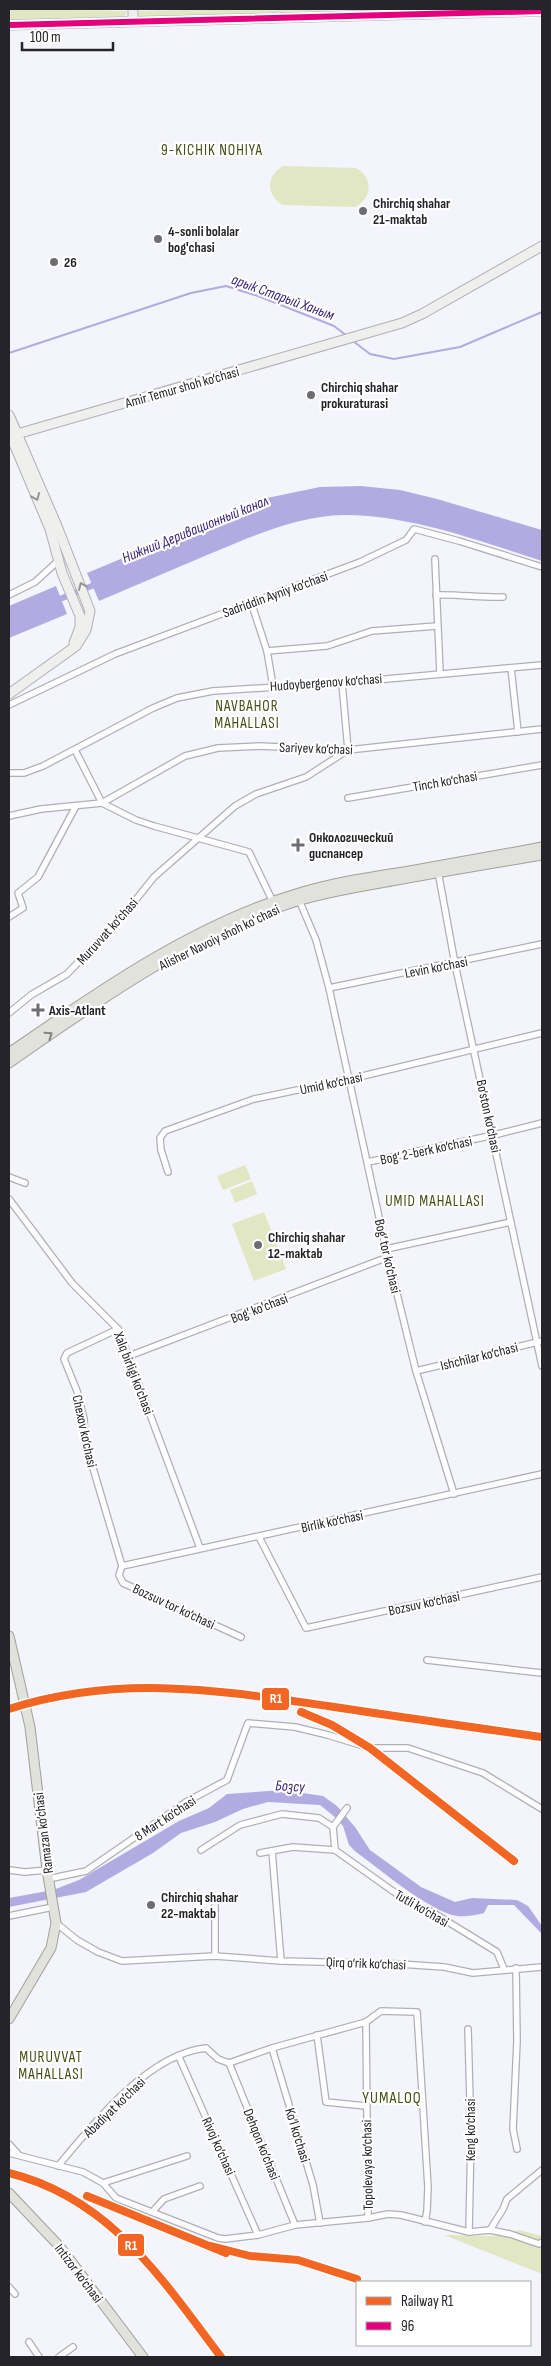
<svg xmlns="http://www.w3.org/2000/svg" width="551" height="2366" font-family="'Sofia Sans Condensed',sans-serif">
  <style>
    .green { fill: #e1e7c2 }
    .water { fill: #b1abe1 }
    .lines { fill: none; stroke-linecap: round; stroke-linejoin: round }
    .stream { stroke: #b1abe1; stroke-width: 2 }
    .canal { stroke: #b1abe1; stroke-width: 6 }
    .street-casing { stroke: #afafb6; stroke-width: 8 }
    .secondary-casing { stroke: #afafb6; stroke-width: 11 }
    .primary-casing { stroke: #a0a297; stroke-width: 11 }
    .street { stroke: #fdfdff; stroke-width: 5.5 }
    .secondary { stroke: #eff0ed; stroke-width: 9 }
    .primary { stroke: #e1e2dc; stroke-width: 9 }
    .bus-1-casing { stroke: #fff; stroke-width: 10 }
    .bus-1 { stroke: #e5007d; stroke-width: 6 }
    .rail-1-casing { stroke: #fff; stroke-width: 11 }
    .rail-1 { stroke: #f26522; stroke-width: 8 }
    .oneway { stroke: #949495 }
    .oneway2 { stroke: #828383 }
    .poi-dot { fill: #6d6d74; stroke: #fff; stroke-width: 2 }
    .labels { text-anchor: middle; stroke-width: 4.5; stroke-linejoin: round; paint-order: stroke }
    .poi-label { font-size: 14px; font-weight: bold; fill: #24242a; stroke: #fff; text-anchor: start }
    .street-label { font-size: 14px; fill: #24242a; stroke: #fff }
    .neighbourhood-label { font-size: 15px; letter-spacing: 1px; fill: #474e14; stroke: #fff }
    .water-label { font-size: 15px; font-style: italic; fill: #321c72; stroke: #fff }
    .quarter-label { font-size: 16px; letter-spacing: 1px; fill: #474e14; stroke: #fff }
    .line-badge { stroke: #fff; stroke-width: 2 }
    .badge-label { font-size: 14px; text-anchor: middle; font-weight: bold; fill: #fff }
  </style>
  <rect width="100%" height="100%" fill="#f4f4fc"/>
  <g class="green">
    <path d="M9 9 127 11V12L124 17 9 20Z"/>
    <path d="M227 9H369L138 17 139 11Z"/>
    <path d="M283 166 356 168C373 177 373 198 355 207L282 205C266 194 266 176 283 166Z"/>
    <path d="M245 1165 251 1179 223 1190 217 1176Z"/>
    <path d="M252 1181 257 1194 235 1203 230 1190Z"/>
    <path d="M264 1212 286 1269 254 1281 232 1224Z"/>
    <path d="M519 2230 542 2236V2274L444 2235 492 2236Z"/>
  </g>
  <g class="water">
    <path d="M361 486 400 490 437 499 542 530V561C479 541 411 515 344 515 295 516 251 537 207 555 171 570 135 586 99 601L87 573 267 498 320 487Z"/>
    <path d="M56 586 67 614 9 638V606Z"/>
    <path d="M283 1790 323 1796 337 1806 355 1827 370 1850 421 1887 455 1902 472 1898 517 1900 528 1906 542 1926V1934L514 1905H488L484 1913C476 1915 466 1917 457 1916 428 1911 380 1869 356 1852L349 1845 343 1826 336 1818 320 1805 268 1802 243 1809 215 1822 181 1833 153 1853 86 1892 9 1907V1898L53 1890 79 1880 179 1821 209 1808 227 1794Z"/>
  </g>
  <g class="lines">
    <g class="stream">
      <path d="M353 341 370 354 394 359 460 347 542 312"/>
      <path d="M9 353 191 293 226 286 258 296 334 326 347 336"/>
    </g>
    <path class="canal" d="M55 601 99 583"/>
    <defs>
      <g id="street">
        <path d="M435 559 440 673"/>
        <path d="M9 595 35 582 58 561"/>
        <path d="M436 595C459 594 481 598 503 597"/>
        <path d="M251 602 267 651 273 686"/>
        <path d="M267 651 327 646 372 631 437 626"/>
        <path d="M511 668 518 732"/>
        <path d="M9 705 115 654 360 562 406 540 414 529 459 541 542 567"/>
        <path d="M75 750 102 803 136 820 154 826 249 852 273 902"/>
        <path d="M9 773H24L43 766 153 708 177 698 213 691 342 683 542 665"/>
        <path d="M348 798 542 765"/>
        <path d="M9 816 41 809 102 803 185 756 218 748 259 746 348 750 542 729"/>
        <path d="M438 871 455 964 542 1366"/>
        <path d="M299 900 316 940 329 988 386 1249 416 1371 454 1494"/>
        <path d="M9 917 23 908 18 893 38 877 76 806"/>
        <path d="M329 988 542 944"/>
        <path d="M9 1013 31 995 67 974 122 917 154 877 235 806 256 794 306 777 348 750 342 683"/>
        <path d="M368 1162 494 1135 542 1123"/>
        <path d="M168 1172 161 1150 160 1138 165 1131 254 1099 350 1079 542 1033"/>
        <path d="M9 1177 25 1183"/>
        <path d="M9 1199 72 1283 118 1329 200 1548"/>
        <path d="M386 1249 511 1222"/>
        <path d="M118 1329 67 1353 64 1359 77 1391 84 1419 85 1441 122 1566"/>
        <path d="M129 1356 388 1257"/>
        <path d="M416 1371 542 1341"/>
        <path d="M259 1537 306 1628 542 1577"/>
        <path d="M122 1566 542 1474"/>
        <path d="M122 1566 119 1575 123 1583 241 1637"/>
        <path d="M427 1660 542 1673"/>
        <path d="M333 1827 347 1808"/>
        <path d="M201 1850 240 1825 282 1814 319 1818 333 1827 335 1850 411 1904 432 1912 497 1952 504 1969"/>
        <path d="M272 1851 281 1961"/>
        <path d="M260 1853 293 1847 335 1850"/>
        <path d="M9 1870 25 1872 47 1870"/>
        <path d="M48 1879 86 1871 186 1802 227 1780 248 1723 295 1727 328 1735 370 1748H408L483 1773 542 1809"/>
        <path d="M9 1916 53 1907"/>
        <path d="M56 1923 77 1940 98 1952 122 1961 215 1956 281 1961 400 1964 444 1967 473 1973 542 1967"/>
        <path d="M215 1956V1906"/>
        <path d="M516 1968 517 2041 513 2129 517 2149"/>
        <path d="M366 2022 368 2218"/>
        <path d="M468 2029 471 2136 469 2232"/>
        <path d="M317 2035 326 2102 366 2106"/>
        <path d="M272 2048 313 2185 320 2223"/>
        <path d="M179 2057 258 2235"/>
        <path d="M229 2063 295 2225"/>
        <path d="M9 2144 18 2154"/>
        <path d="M9 2153 83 2172 103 2183 116 2198 218 2238 225 2239 258 2235 295 2225 368 2218 388 2214 401 2215 469 2232 490 2230 510 2234 539 2244 542 2242"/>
        <path d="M58 2166C93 2124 148 2054 206 2048L218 2059 229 2063 272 2048 366 2022 381 2011 417 2012 428 2187 427 2211 425 2222"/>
        <path d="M103 2183 187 2156"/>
        <path d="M153 2211 164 2199 200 2186"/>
        <path d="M490 2230 503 2209 507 2199 542 2170"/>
        <path d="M9 2287 15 2294"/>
        <path d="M29 2342 39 2357"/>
        <path d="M59 2357 73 2347"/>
      </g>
      <g id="secondary">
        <path d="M133 21V9"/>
        <path d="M9 25 542 11"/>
        <path d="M9 415 57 526 90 611 86 630 76 646 9 694"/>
        <path d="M9 432 50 529 62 573 80 616V627L74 643"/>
        <path d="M10 436 402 323 422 314 542 246"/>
      </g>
      <g id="primary">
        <path d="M9 1053C96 993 194 924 296 894 335 882 376 876 415 870 458 862 500 855 542 847"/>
        <path d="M9 1063C98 1001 192 934 297 901 330 891 364 886 397 880 445 871 494 863 542 855"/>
        <path d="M9 1636 30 1727 47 1870 56 1923 51 1948 9 2019"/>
        <path d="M9 2193 61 2248 143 2357"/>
      </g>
    </defs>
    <use href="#street" class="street-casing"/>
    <use href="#secondary" class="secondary-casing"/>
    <use href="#primary" class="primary-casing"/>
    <use href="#street" class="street"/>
    <use href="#secondary" class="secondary"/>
    <use href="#primary" class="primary"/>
    <defs>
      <path id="bus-1" d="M9 25 542 11"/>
    </defs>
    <use href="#bus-1" class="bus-1-casing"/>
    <use href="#bus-1" class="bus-1"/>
    <defs>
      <g id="rail-1">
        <path d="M9 1709C119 1674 217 1690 328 1706 399 1717 471 1727 542 1737"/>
        <path d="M301 1712 332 1725 370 1748 514 1861"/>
        <path d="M9 2173C110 2198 162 2279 221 2357"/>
        <path d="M87 2196 226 2253"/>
        <path d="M211 2246 250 2256 298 2260 357 2279"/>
      </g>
    </defs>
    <use href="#rail-1" class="rail-1-casing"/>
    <use href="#rail-1" class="rail-1"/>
  </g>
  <defs><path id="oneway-chevron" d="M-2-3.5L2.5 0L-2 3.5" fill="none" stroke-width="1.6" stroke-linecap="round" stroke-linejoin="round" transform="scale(1.25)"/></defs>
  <g class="oneway">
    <use href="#oneway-chevron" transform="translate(36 497) rotate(67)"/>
    <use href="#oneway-chevron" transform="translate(82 586) rotate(-113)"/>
  </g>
  <use class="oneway2" href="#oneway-chevron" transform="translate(49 1035) rotate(-35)"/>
  <g class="poi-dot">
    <circle cx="363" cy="211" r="5"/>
    <circle cx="158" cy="239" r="5"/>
    <circle cx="54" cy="262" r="5"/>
    <circle cx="311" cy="395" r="5"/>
    <path d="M295.5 837.5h5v5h5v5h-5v5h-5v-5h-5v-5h5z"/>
    <path d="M35.5 1002.5h5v5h5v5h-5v5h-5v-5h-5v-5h5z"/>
    <circle cx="258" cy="1245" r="5"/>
    <circle cx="151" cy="1905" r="5"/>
  </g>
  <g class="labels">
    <g class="poi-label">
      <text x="373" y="208">Chirchiq shahar<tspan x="373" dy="16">21-maktab</tspan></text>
      <text x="168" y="236">4-sonli bolalar<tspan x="168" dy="16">bog'chasi</tspan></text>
      <text x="64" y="267">26</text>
      <text x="321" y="392">Chirchiq shahar<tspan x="321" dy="16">prokuraturasi</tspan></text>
      <text x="309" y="842">Онкологический<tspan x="309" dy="16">диспансер</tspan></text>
      <text x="49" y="1015">Axis-Atlant</text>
      <text x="268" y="1242">Chirchiq shahar<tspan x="268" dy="16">12-maktab</tspan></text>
      <text x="161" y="1902">Chirchiq shahar<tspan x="161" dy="16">22-maktab</tspan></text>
    </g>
    <g class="street-label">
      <text transform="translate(182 387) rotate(-16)" y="5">Amir Temur shoh ko‘chasi</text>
      <text transform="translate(275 594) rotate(-20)" y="5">Sadriddin Ayniy ko‘chasi</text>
      <text transform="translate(326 682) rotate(-4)" y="5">Hudoybergenov ko‘chasi</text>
      <text transform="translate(316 748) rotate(2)" y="5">Sariyev ko‘chasi</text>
      <text transform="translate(445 781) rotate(-10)" y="5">Tinch ko‘chasi</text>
      <text transform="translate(107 931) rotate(-48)" y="5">Muruvvat ko‘chasi</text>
      <text transform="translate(219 937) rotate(-26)" y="5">Alisher Navoiy shoh koʻchasi</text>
      <text transform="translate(436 967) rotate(-11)" y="5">Levin ko‘chasi</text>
      <text transform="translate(331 1083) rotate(-12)" y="5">Umid ko‘chasi</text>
      <text transform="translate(489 1116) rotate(78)" y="5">Bo‘ston ko‘chasi</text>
      <text transform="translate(426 1150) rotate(-12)" y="5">Bog‘ 2-berk ko‘chasi</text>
      <text transform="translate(388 1256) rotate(77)" y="5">Bog‘ tor ko‘chasi</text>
      <text transform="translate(259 1308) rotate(-21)" y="5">Bog' ko'chasi</text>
      <text transform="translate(479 1356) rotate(-14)" y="5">Ishchilar ko‘chasi</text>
      <text transform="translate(134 1373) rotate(69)" y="5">Xalq birligi ko‘chasi</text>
      <text transform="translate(85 1431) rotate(78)" y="5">Chexov ko‘chasi</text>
      <text transform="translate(332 1521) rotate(-12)" y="5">Birlik ko‘chasi</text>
      <text transform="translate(424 1603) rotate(-12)" y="5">Bozsuv ko‘chasi</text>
      <text transform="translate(174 1606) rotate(25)" y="5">Bozsuv tor ko‘chasi</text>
      <text transform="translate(165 1818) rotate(-33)" y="5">8 Mart ko‘chasi</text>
      <text transform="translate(43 1833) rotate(-97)" y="5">Ramazan ko‘chasi</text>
      <text transform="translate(422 1908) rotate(30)" y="5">Tutli ko‘chasi</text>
      <text transform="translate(366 1963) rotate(2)" y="5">Qirq o‘rik ko‘chasi</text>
      <text transform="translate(114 2107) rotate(-44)" y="5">Abadiyat ko‘chasi</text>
      <text transform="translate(470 2130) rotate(-90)" y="5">Keng ko‘chasi</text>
      <text transform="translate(298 2135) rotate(73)" y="5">Ko‘l ko‘chasi</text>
      <text transform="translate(262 2144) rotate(68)" y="5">Dehqon ko‘chasi</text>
      <text transform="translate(219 2146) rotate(66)" y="5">Rivoj ko‘chasi</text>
      <text transform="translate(367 2165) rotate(-91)" y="5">Topolevaya ko‘chasi</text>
      <text transform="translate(79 2273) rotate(53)" y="5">Intizor ko‘chasi</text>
    </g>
    <g class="neighbourhood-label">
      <text x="212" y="155">9-KICHIK NOHIYA</text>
      <text x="247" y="711">NAVBAHOR<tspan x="247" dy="17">MAHALLASI</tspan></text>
      <text x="435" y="1206">UMID MAHALLASI</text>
      <text x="51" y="2062">MURUVVAT<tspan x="51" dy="17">MAHALLASI</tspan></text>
    </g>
    <g class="water-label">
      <text transform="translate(283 297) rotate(20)" y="5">арык Старый Ханым</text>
      <text transform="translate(195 529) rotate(-22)" y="5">Нижний Деривационный канал</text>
      <text transform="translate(290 1786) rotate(3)" y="5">Бозсу</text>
    </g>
    <g class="quarter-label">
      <text x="392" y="2103">YUMALOQ</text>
    </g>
  </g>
  <g class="line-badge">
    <rect x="261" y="1687" width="29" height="24" rx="5" fill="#f26522"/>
    <rect x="117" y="2233" width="28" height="24" rx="5" fill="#f26522"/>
  </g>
  <g class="badge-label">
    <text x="276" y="1703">R1</text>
    <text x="131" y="2250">R1</text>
  </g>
  <rect width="551" height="2366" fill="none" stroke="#24242a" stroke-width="20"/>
  <rect x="356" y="2281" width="175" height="65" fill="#ffffff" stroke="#a7a7aa"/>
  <rect x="366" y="2297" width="25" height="8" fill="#f26522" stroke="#a7a7aa"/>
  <text x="401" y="2306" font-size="15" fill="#24242a">Railway R1</text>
  <rect x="366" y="2322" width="25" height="8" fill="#e5007d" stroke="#a7a7aa"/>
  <text x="401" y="2331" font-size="15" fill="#24242a">96</text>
  <path d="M22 42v8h91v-8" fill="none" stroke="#24242a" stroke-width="2.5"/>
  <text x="30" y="42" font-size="15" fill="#24242a" stroke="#ffffff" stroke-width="4" paint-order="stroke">100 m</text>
</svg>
